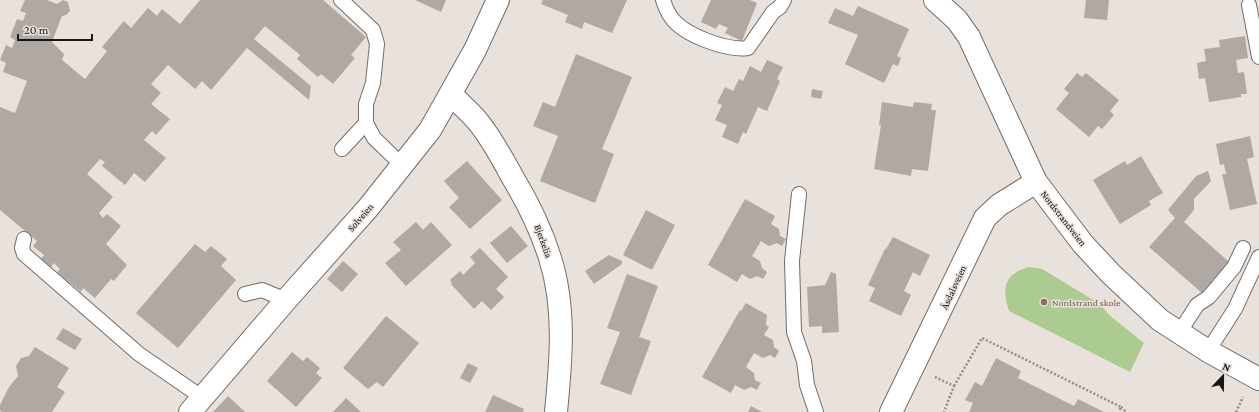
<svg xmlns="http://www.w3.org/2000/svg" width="1259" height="412" font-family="'Crimson Pro',serif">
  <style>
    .green { fill: #accb91 }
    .building { fill: #b0a9a3 }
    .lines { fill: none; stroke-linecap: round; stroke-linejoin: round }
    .service-casing { stroke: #736c67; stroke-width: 16 }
    .minor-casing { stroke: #736c67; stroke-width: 24 }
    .secondary-casing { stroke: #736c67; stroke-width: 24 }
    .path { stroke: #928d88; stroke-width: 2.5; stroke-dasharray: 2 2; stroke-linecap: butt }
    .service { stroke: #fff; stroke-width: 14 }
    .minor { stroke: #fff; stroke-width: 22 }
    .secondary { stroke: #fff; stroke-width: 22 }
    .education-dot { fill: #8d6e63; stroke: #e9e1db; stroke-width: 1.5 }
    .labels { text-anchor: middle; stroke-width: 3; stroke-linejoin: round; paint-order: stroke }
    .street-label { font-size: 10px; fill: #181614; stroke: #e9e1db }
    .education-label { font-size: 10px; fill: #785e54; stroke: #e9e1db; text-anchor: start }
  </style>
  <rect width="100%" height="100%" fill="#e9e1db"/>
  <path class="green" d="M1029 267 1042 269 1100 304 1109 315 1144 343 1130 372 1009 311C1002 289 1003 274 1029 267Z"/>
  <g class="building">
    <path d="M25 0H47L57 4 63 0 68 2 70 11 66 15 62 16 52 42 64 54 62 60 85 79 107 51 102 47 124 21 131 28 148 8 157 16 162 9 180 24 200 0H323L366 37 351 55 355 58 333 84 321 74 318 77 297 59 300 55 265 26 254 39 311 86 309 100 247 48 211 90 202 81 195 89 168 65 151 84 161 93 151 104 170 119 156 135 152 131 144 140 166 158 145 182 134 173 125 185 102 166 105 162 100 159 87 174 113 197 99 213 103 218 107 214 121 226 106 244 127 265 114 281 111 279 95 298 83 288 81 292 57 272 60 269 54 263 51 267 41 259 44 255 33 246 37 241 0 210V107L15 113 27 81 3 72 6 63 0 60 6 45 12 48 15 40 10 37 17 19 23 21 26 13 20 11Z"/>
    <path d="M415 0H446L441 12Z"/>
    <path d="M543 0H627L612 33 584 22 582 29 565 22 568 15 541 4Z"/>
    <path d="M711 0H750L757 3 742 41 725 33 728 28 719 24 716 29 701 22Z"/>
    <path d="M1086 0H1109L1107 20 1084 18Z"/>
    <path d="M858 6 909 29 897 56 901 58 898 66 893 64 884 83 845 64 858 35 828 23 835 8 853 16Z"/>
    <path d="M1245 36 1248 58 1236 60 1238 73 1244 72 1247 94H1241V97L1209 102 1205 78 1199 79 1197 63 1206 61 1204 49 1220 47 1219 40Z"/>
    <path d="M576 54 632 77 602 149 614 154 595 203 540 181 558 136 533 126 543 102 555 107Z"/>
    <path d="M767 60 783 67 777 79 780 81 767 111 758 107 746 134 743 132 738 144 722 137 727 125 715 120 722 105 717 103 725 87 733 91 739 79 743 81 750 66 761 72Z"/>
    <path d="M1077 73 1082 77 1086 73 1119 100 1110 111 1114 115 1102 129 1098 126 1089 137 1056 109 1069 93 1064 89Z"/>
    <path d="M812 89 823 91 821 99 811 97Z"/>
    <path d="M882 102 913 107 914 102 932 104 931 110H936L928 171 912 169 911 176 874 169 881 125H879Z"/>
    <path d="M1250 136 1254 157 1247 159 1257 204 1230 210 1222 174H1226L1224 164 1220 165 1216 144Z"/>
    <path d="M1141 156 1163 193 1149 201 1151 205 1120 224 1093 180 1125 161 1127 165Z"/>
    <path d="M467 161 502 200 470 229 449 207 459 198 444 181Z"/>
    <path d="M1208 171 1211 181 1194 199V210L1184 222 1229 262 1202 293 1149 247 1175 218 1168 210 1196 176Z"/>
    <path d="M745 199 775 216 771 224 779 229 780 236 786 239 782 246 777 243 769 246 761 241 752 256 760 261 762 268 767 272 765 276 763 279 757 276 750 279 742 274 737 282 708 265Z"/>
    <path d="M646 210 675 225 652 270 623 255Z"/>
    <path d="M416 222 423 230 431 222 452 245 406 286 385 263 401 250 393 242Z"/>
    <path d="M511 226 528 246 507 263 490 243Z"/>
    <path d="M893 237 930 255 920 276 913 272 904 291 911 295 901 316 869 301 875 288 868 285 885 249H886Z"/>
    <path d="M195 244 205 252 211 246 227 259 221 266 236 280 178 348 136 313Z"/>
    <path d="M480 248 508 277 496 289 504 297 491 310 482 301 474 309 451 284 452 283 450 280 460 271 463 275 475 263 470 257Z"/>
    <path d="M609 255 622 261V264L594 284 585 271Z"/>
    <path d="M343 261 358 274 342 292 327 279Z"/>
    <path d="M831 272 836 274 839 332 822 333V326L809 327 807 287 825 285Z"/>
    <path d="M627 274 658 286 639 337 651 341 631 395 600 384 620 332 607 328Z"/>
    <path d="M746 303 767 315 766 325 769 327 764 335 773 340 774 347 779 351 775 358 770 355 763 358 754 353 746 367 754 373 755 380 761 383 759 386 757 390 751 387 744 390 735 385 731 393 702 377 740 310 741 311Z"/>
    <path d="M386 316 419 343 383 387 377 382 368 389 343 368Z"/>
    <path d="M63 328 82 339 75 350 56 339Z"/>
    <path d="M35 347 69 368 57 387 65 392 52 412H2L0 411V405L9 387 18 376 16 366 21 358 29 356Z"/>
    <path d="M292 352 303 361 307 357 320 368 316 373 322 378 296 407 267 381Z"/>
    <path d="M996 358 1021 371 1018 378 1074 406 1078 399 1104 412H969L973 403 965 400 975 382 982 386Z"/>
    <path d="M468 363 478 368 470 383 460 378Z"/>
    <path d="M493 395 524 409 523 412H485Z"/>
    <path d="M228 396 245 412H213Z"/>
    <path d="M346 398 361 412H333Z"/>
    <path d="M751 406 762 412H748Z"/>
  </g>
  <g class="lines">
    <defs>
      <g id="service">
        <path d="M341 0 373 30 377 44 373 83 366 104V123L374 138 403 166"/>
        <path d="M663 0C665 6 667 12 671 17 683 35 727 51 748 48L773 12 780 7 784 0"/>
        <path d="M1249 5 1259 57"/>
        <path d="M342 149 366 123"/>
        <path d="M799 194 792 261 794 332 804 361 807 385 816 412"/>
        <path d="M24 239 22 248 24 254 139 354 203 398"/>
        <path d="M245 294 262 290 286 300"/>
        <path d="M1179 333 1197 305 1209 297 1234 267 1243 248"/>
        <path d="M1208 351 1235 309 1259 257"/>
      </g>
      <g id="minor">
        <path d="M451 95C461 104 471 113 479 123 492 139 503 160 513 178 528 203 541 229 550 258 566 308 561 361 556 412"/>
        <path d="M190 412 286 300 368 208 430 130 475 50 498 0"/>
        <path d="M891 412 985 218 999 205 1036 182"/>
      </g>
      <path id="secondary" d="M935 0 957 20 969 37 1036 182 1083 244 1111 274 1160 320 1208 351 1259 379"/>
    </defs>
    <use href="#service" class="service-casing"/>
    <use href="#minor" class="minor-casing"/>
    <use href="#secondary" class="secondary-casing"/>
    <g class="path">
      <path d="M935 377 954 386 944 412"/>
      <path d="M954 386 982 338 1121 407 1119 412"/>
      <path d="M1121 407 1126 412"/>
      <path d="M1236 412 1243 397"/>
    </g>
    <use href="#service" class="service"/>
    <use href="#minor" class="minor"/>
    <use href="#secondary" class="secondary"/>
  </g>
  <circle class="education-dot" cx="1044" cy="302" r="4"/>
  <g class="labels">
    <g class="street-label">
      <text transform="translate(360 217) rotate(-49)" y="4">Solveien</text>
      <text transform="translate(1064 218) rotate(52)" y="4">Nordstrandveien</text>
      <text transform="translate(544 241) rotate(70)" y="4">Bjerkelia</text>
      <text transform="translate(953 287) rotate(-65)" y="4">Åsdalsveien</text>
    </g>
    <g class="education-label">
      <text x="1052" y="306">Nordstrand skole</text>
    </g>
  </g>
  <g transform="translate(1223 376) rotate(22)" stroke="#e9e1db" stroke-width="3" paint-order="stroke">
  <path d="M0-3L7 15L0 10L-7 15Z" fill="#181614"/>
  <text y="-6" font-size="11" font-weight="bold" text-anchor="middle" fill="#181614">N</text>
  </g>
  <path d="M18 34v6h74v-6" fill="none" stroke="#181614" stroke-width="2"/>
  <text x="24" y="34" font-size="12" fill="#181614" stroke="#e9e1db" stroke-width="3" paint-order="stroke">20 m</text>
</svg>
